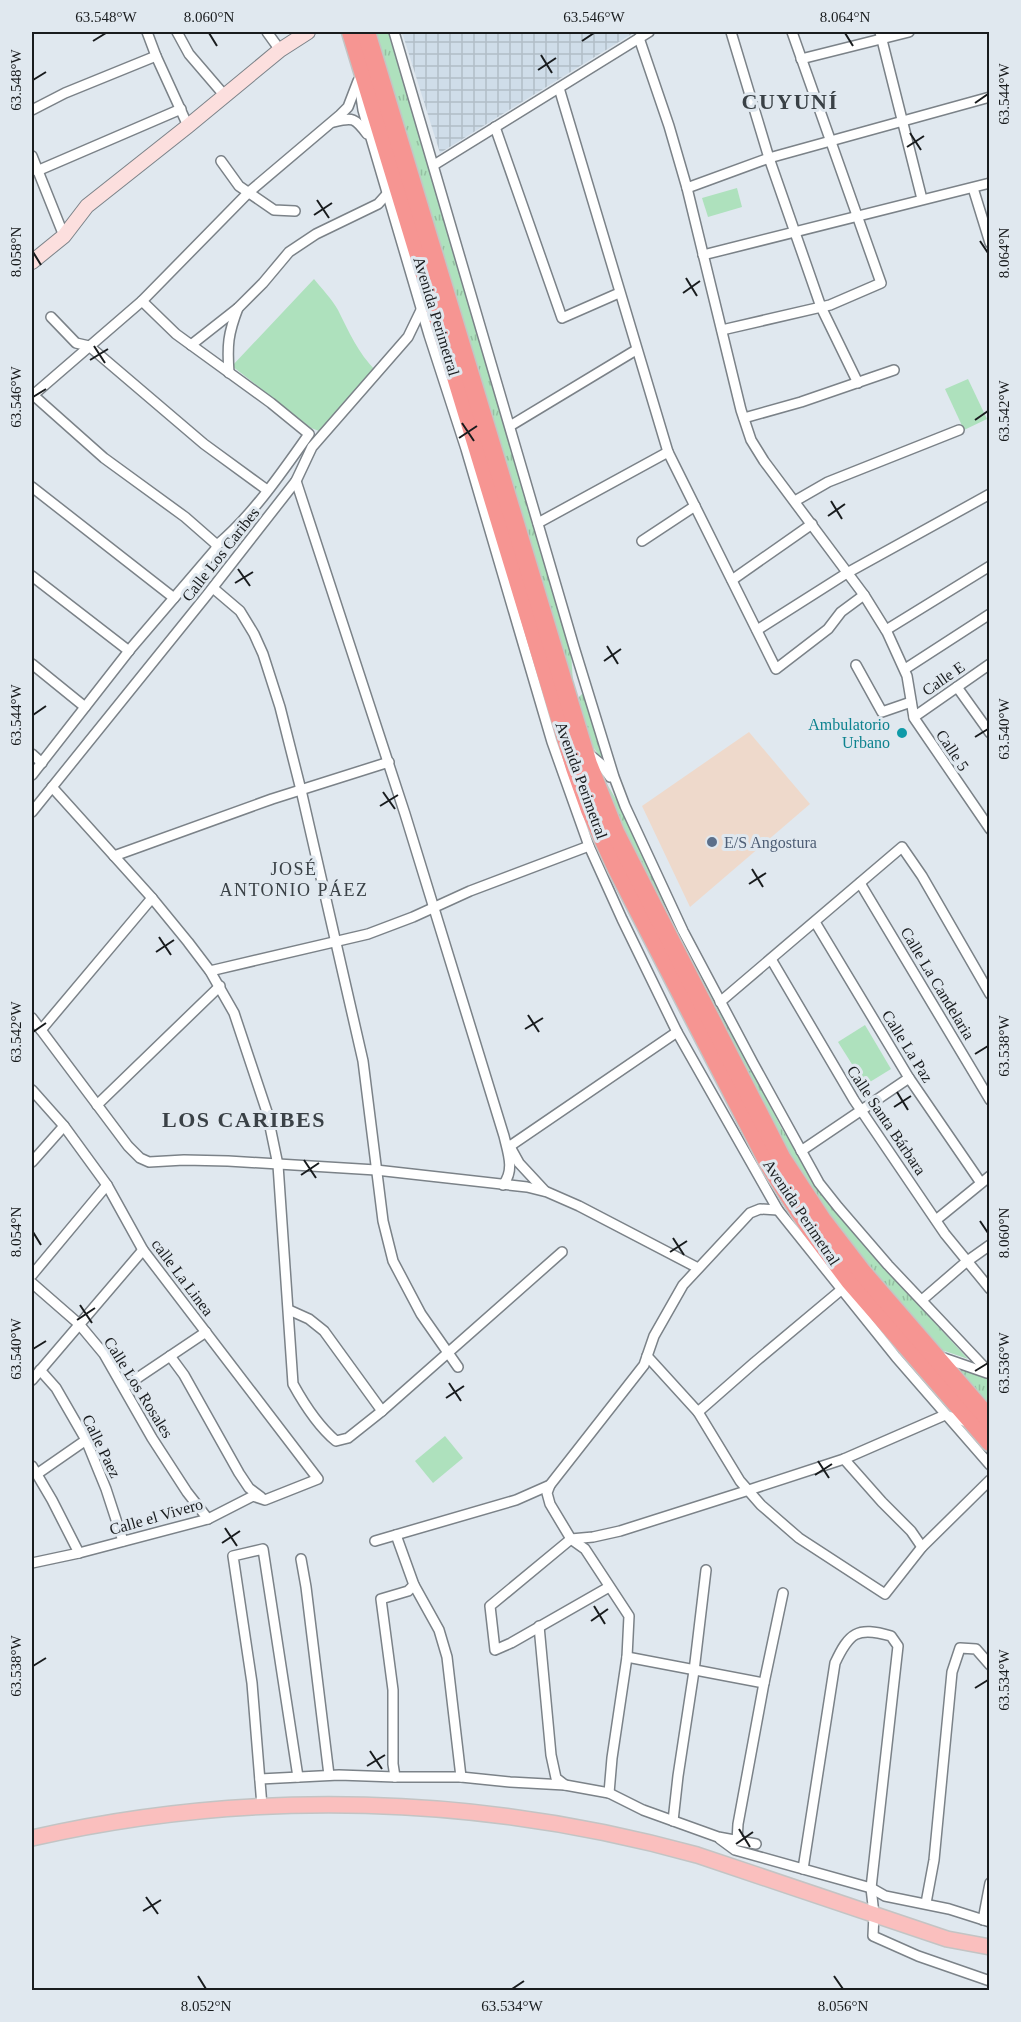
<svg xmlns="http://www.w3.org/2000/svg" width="1021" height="2022" font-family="Georgia,serif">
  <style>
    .commercial { fill: #eed9cb }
    .industrial { fill: url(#industrial-grid) }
    .grass { fill: url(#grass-tufts) }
    .garden { fill: #aee1bd }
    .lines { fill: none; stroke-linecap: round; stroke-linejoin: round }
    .street-casing { stroke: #7b8288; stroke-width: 12 }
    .secondary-casing { stroke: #7b8288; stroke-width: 16 }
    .primary-casing { stroke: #c3c4c4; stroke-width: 18 }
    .highway-casing { stroke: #c3c4c4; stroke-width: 21 }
    .street { stroke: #fff; stroke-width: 9 }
    .secondary { stroke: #fcdfde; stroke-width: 14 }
    .primary { stroke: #fabfbe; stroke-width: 15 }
    .highway { stroke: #f69592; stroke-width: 18 }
    .ticks { fill: none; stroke: #191c1e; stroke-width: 2 }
    .culture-dot { fill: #0f9aa8; stroke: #e0e8ef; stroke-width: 2 }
    .service-dot { fill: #5c6f8a; stroke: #e0e8ef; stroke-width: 2 }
    .labels { text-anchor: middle; stroke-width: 6; stroke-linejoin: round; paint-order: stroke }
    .street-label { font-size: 16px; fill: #191c1e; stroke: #e0e8ef }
    .culture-label { font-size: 16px; fill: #0d838f; stroke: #e0e8ef; text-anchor: end }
    .service-label { font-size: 16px; fill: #4e5e75; stroke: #e0e8ef; text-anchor: start }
    .neighbourhood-label { font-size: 18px; letter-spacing: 1.5px; fill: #3a4146; stroke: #e0e8ef }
    .district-label { font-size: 22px; font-weight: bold; letter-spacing: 1.5px; fill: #3a4146; stroke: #e0e8ef }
    .neatline { fill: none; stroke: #191c1e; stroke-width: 2 }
    .ticks-label { font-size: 15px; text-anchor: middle; fill: #191c1e }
  </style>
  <defs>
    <pattern id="industrial-grid" width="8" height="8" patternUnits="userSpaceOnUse" patternTransform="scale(1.5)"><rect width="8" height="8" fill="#cfdde9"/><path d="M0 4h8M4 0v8" fill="none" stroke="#b1bdc7"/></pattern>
    <pattern id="grass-tufts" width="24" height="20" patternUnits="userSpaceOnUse" patternTransform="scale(1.5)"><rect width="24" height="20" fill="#aee1bd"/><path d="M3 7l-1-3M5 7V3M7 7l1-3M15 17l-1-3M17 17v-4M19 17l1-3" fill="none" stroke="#95c0a2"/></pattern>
  </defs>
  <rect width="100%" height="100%" fill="#e0e8ef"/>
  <path class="commercial" d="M749 732 810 804 690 907 642 806Z"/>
  <path class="industrial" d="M402 32H635L440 153Z"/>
  <g class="grass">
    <path d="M374 32H388L515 452 571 652 573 683Z"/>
    <path d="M582 694 585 695 607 761H604C587 744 582 721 579 697Z"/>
    <path d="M601 774 629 821 664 894 665 910 619 821Z"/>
    <path d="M680 933 782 1129 816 1184 873 1256 968 1359 939 1349 891 1296 832 1221 785 1150 678 936Z"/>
    <path d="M955 1366 987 1377 989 1407Z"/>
  </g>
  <g class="garden">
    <path d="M737 188 742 207 708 217 702 198Z"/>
    <path d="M314 279C322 289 332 299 338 310 349 332 358 353 376 371L333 423 319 431 311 428 232 366Z"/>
    <path d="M968 379 987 419 964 430 945 389Z"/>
    <path d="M865 1025 891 1069 865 1085 838 1042Z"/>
    <path d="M445 1436 463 1458 433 1483 415 1461Z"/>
  </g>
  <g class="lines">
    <defs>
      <g id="street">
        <path d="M147 32 156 56 188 126"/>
        <path d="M177 32 189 54 225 96"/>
        <path d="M267 32 280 50"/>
        <path d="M394 32 574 647 614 777 625 806 683 931 753 1063 819 1183 838 1207 888 1265 990 1373"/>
        <path d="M731 32 769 158 821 307 858 383"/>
        <path d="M880 32 922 199"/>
        <path d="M639 38 669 126 687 188 741 410 751 440 764 461 864 595 887 632 907 676 914 718 990 829"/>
        <path d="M801 59 909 32"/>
        <path d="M359 83 363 110 371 138 429 335 466 449 552 742 589 846 622 919 677 1032 778 1210 896 1357 990 1465"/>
        <path d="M559 88 668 452 776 669 828 629 841 612 864 595"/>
        <path d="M32 110 65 93 156 56"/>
        <path d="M334 122C353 117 355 118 367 134"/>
        <path d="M495 127 562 318 619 293"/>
        <path d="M32 156 64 236"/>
        <path d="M221 161 239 186 274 210 295 211"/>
        <path d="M434 165 649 32"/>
        <path d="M37 171 181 109"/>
        <path d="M687 188 769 158 990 97"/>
        <path d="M973 188 990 243"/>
        <path d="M703 255 990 183"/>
        <path d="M142 301 176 334 271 403 309 434C282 472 253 515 217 545"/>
        <path d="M51 317 76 343 89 346 204 444 267 490"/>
        <path d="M722 330 830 305 881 283 792 32"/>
        <path d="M191 345 238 308 263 283 289 252 316 234 378 204 387 194"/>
        <path d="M229 373C227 345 228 334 238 308"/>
        <path d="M32 394 104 458 185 517 217 545 215 550 132 647 32 775"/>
        <path d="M32 396 142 301 249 192 340 115 348 107 358 81"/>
        <path d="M744 418 801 402 894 370"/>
        <path d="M510 426 636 350"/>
        <path d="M296 481 405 814 504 1136C508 1153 515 1170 503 1185"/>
        <path d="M32 487 174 598"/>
        <path d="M795 501 828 482 959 430"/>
        <path d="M538 523 668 452"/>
        <path d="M642 541 695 506"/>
        <path d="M32 576 129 651"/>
        <path d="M732 580 812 524"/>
        <path d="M213 588 240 611 254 634 263 654 280 707 301 790 363 1061 383 1221 393 1261 421 1314 458 1367"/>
        <path d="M757 630 847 573 990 494"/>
        <path d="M886 630 990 566"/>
        <path d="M32 664 85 707"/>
        <path d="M856 665 882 712 911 702"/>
        <path d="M905 669 990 614"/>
        <path d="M957 687 990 733"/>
        <path d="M914 717 990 664"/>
        <path d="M32 754 42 763"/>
        <path d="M589 754 601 764 610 777"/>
        <path d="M52 787 152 898 188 942 210 971 234 1013 267 1112 278 1165 293 1384C304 1404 318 1426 336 1441L348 1438 382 1411 562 1252"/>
        <path d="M32 812 207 595 296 481 312 447 408 337 422 308"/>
        <path d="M114 856 272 799 389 762"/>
        <path d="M860 883 990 1100"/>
        <path d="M815 922 909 1078 981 1183"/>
        <path d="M771 959 854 1100 945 1234 990 1289"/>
        <path d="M210 971 368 934 413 917 470 891 589 846"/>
        <path d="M720 1002 902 847 922 876 990 994"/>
        <path d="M32 1018 128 1146 140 1158 149 1162 184 1160 228 1161 376 1170 527 1187 547 1192 579 1206 698 1268"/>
        <path d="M41 1030 152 898"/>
        <path d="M32 1090 64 1126 107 1185 143 1250 318 1479 265 1500 253 1496 208 1519 79 1553 32 1563"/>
        <path d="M97 1105 220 986"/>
        <path d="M509 1145 519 1163 545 1191"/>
        <path d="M510 1146 677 1032"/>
        <path d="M801 1151 909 1078"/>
        <path d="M32 1162 64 1126"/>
        <path d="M936 1220 990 1176"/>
        <path d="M32 1275 107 1185"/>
        <path d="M32 1283 79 1324 104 1354 152 1438 187 1492 208 1519"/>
        <path d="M922 1300 966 1262 990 1245"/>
        <path d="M289 1310 309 1319 324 1331 382 1411"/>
        <path d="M170 1356 184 1375 239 1473 249 1488 261 1497"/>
        <path d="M647 1356 698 1412 740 1481 761 1505 799 1538 885 1594 922 1547 990 1480"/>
        <path d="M938 1356 987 1373"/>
        <path d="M40 1370 56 1388 86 1440 106 1489 123 1541"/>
        <path d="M32 1380 143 1250"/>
        <path d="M124 1387 206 1332"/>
        <path d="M698 1412 755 1362 841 1290"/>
        <path d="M844 1459 882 1502 911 1531 922 1547"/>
        <path d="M32 1466 52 1500 79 1553"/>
        <path d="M37 1474 86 1440"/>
        <path d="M550 1485 547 1493 550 1504 571 1539 585 1549 629 1616 627 1657 612 1758 609 1793"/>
        <path d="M396 1535 414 1585 439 1630 447 1657 461 1777"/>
        <path d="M375 1541 516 1500 550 1485 644 1365 654 1336 683 1285 750 1213 760 1209 778 1210"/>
        <path d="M301 1559 306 1587 329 1775"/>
        <path d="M609 1587 511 1643 495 1650 490 1606 571 1539 593 1537 620 1531 749 1490 844 1459 945 1415 970 1423"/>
        <path d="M539 1626 551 1755 556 1778 565 1785"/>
        <path d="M627 1657 764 1683"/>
        <path d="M395 1777 393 1764V1690L381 1599 408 1591 414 1585"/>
        <path d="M260 1779 339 1775 395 1777H461L510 1782 565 1785 609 1793 643 1810 718 1837 756 1844"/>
        <path d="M262 1806 252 1683 233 1556 263 1549 298 1777"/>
        <path d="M673 1821 678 1776 694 1671 706 1570"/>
        <path d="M720 1839 735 1850 871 1888 885 1896 949 1909 990 1922"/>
        <path d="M737 1841 738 1824 764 1683 783 1593"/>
        <path d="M803 1869 835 1663C849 1633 857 1626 891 1636L898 1646 871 1888 874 1914 873 1936 918 1956 990 1981"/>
        <path d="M926 1903 934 1860 952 1672 960 1648 976 1649 990 1665"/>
        <path d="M983 1920 990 1883"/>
      </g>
      <path id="secondary" d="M32 262 64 236 87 206 188 126 280 50 308 32"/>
      <path id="primary" d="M32 1838C251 1788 481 1795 697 1855L947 1939 990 1947"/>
      <g id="highway">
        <path d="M351 32 575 768 590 810 617 869 770 1166 810 1228 850 1281 990 1442"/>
        <path d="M366 32 588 764 615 832 782 1159 822 1220 862 1272 990 1420"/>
      </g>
    </defs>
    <use href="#street" class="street-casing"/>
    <use href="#secondary" class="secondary-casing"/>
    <use href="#primary" class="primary-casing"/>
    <use href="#highway" class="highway-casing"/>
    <use href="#street" class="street"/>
    <use href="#secondary" class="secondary"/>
    <use href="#primary" class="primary"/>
    <use href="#highway" class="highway"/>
  </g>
  <path class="ticks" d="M209 33 217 46M845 33 853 46M93 41 106 33M582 41 594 33M541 55 552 73M538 70 556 58M33 80 46 72M975 103 988 94M910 133 921 150M907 147 924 136M317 200 329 218M314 215 332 203M980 241 988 253M33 252 41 265M686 278 697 296M683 293 700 281M94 346 105 363M90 360 108 349M33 397 46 389M975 420 988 411M462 423 474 441M459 438 477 426M831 501 842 519M828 516 845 504M238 569 250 586M235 583 253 572M607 646 618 664M604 661 621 649M33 715 46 706M975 737 988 729M383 792 395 809M380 806 398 795M752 869 763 887M749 884 766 873M159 937 171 955M156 952 174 940M528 1015 539 1032M525 1029 543 1018M33 1032 46 1023M975 1054 988 1046M897 1092 908 1110M894 1107 911 1096M304 1160 316 1178M301 1175 319 1163M980 1221 988 1233M33 1232 41 1245M673 1238 684 1255M670 1252 687 1241M80 1305 92 1323M77 1320 95 1308M33 1349 46 1341M975 1371 988 1363M449 1383 461 1401M446 1398 464 1386M818 1461 829 1478M815 1475 832 1464M225 1528 237 1546M222 1543 240 1531M594 1606 605 1624M591 1621 608 1609M33 1666 46 1658M975 1688 988 1680M370 1751 382 1769M367 1766 385 1755M739 1829 750 1847M736 1844 753 1832M146 1897 158 1914M143 1911 161 1900M198 1976 206 1989M834 1976 843 1989M512 1989 524 1981"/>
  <circle class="culture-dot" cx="902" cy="733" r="6"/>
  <circle class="service-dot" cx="712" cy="842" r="6"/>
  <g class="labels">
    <g class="street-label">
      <text transform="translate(437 316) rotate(73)" y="6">Avenida Perimetral</text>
      <text transform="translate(220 554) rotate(-52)" y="6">Calle Los Caribes</text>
      <text transform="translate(943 678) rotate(-35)" y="6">Calle E</text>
      <text transform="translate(953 750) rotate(56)" y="6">Calle 5</text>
      <text transform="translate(582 780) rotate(70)" y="6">Avenida Perimetral</text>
      <text transform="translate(938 983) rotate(59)" y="6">Calle La Candelaria</text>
      <text transform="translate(908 1046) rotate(58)" y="6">Calle La Paz</text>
      <text transform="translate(887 1120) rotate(56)" y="6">Calle Santa Bárbara</text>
      <text transform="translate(802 1212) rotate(56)" y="6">Avenida Perimetral</text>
      <text transform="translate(183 1277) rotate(53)" y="6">calle La Linea</text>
      <text transform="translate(139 1387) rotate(58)" y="6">Calle Los Rosales</text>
      <text transform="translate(102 1446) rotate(64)" y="6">Calle Paez</text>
      <text transform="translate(156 1516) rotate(-16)" y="6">Calle el Vivero</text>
    </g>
    <g class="culture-label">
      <text x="890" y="730">Ambulatorio<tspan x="890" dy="18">Urbano</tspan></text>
    </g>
    <g class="service-label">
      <text x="724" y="848">E/S Angostura</text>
    </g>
    <g class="neighbourhood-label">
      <text x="294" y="875">JOSÉ<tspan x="294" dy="21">ANTONIO PÁEZ</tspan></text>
    </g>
    <g class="district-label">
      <text x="790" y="109">CUYUNÍ</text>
      <text x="244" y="1127">LOS CARIBES</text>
    </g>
  </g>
  <rect width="1021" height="2022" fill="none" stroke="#e0e8ef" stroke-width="66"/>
  <rect x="33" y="33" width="955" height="1956" class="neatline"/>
  <g class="ticks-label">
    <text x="106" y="22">63.548°W</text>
    <text x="209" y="22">8.060°N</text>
    <text x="594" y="22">63.546°W</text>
    <text x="845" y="22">8.064°N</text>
    <text transform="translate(16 80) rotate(-90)" y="5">63.548°W</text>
    <text transform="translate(1004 94) rotate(-90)" y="5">63.544°W</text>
    <text transform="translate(16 252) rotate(-90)" y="5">8.058°N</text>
    <text transform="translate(1004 253) rotate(-90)" y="5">8.064°N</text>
    <text transform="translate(16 397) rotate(-90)" y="5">63.546°W</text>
    <text transform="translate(1004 411) rotate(-90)" y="5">63.542°W</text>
    <text transform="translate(16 715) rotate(-90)" y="5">63.544°W</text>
    <text transform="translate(1004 729) rotate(-90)" y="5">63.540°W</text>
    <text transform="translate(16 1032) rotate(-90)" y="5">63.542°W</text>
    <text transform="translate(1004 1046) rotate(-90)" y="5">63.538°W</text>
    <text transform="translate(16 1232) rotate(-90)" y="5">8.054°N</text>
    <text transform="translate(1004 1233) rotate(-90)" y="5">8.060°N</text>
    <text transform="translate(16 1349) rotate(-90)" y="5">63.540°W</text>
    <text transform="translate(1004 1363) rotate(-90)" y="5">63.536°W</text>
    <text transform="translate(16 1666) rotate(-90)" y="5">63.538°W</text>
    <text transform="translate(1004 1680) rotate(-90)" y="5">63.534°W</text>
    <text x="206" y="2011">8.052°N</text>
    <text x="512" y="2011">63.534°W</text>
    <text x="843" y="2011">8.056°N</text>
  </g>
</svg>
